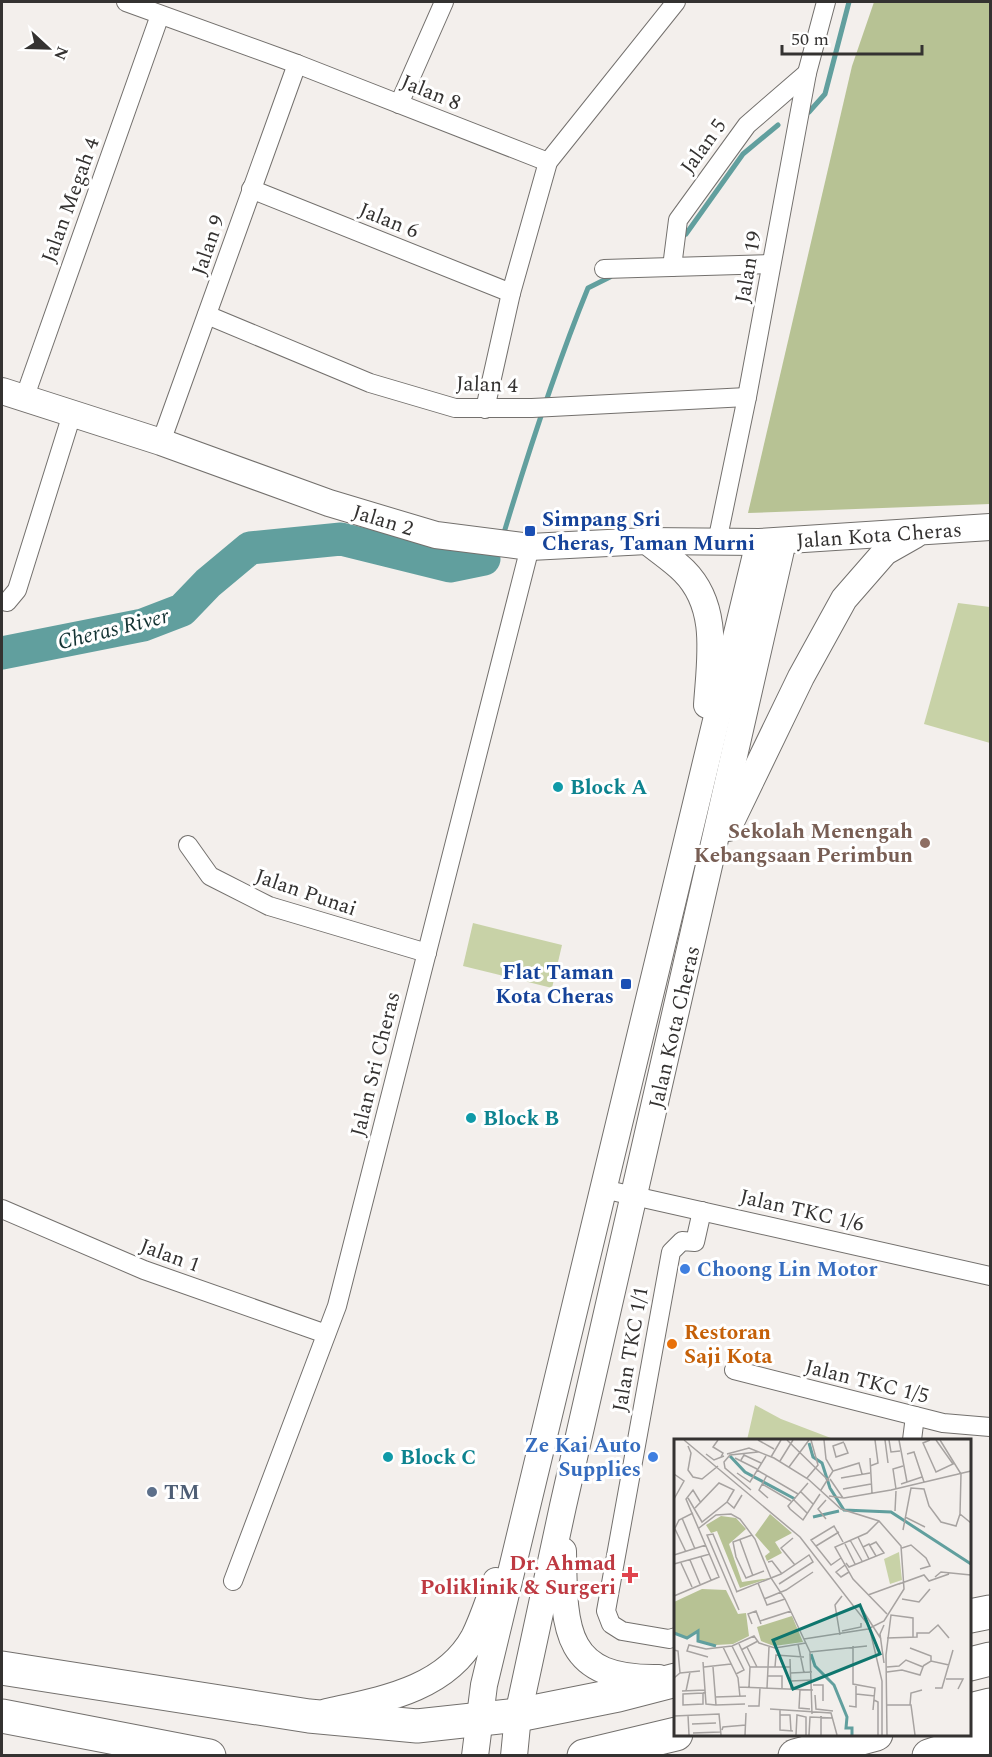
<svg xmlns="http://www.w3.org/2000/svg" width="992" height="1757" font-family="Spectral,serif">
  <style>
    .green { fill: #c8d2a7 }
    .forest { fill: #b7c294 }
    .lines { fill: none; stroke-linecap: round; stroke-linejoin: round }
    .stream { stroke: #619f9e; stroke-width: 5 }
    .river { stroke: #619f9e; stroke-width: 33 }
    .street-casing { stroke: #73706d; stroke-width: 20 }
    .secondary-casing { stroke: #73706d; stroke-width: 28 }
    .highway-casing { stroke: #73706d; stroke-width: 35 }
    .street { stroke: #fff; stroke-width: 18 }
    .secondary { stroke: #fff; stroke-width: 26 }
    .highway { stroke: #fff; stroke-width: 33 }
    .transit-dot { fill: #1a4fb4; stroke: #fff; stroke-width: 2 }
    .culture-dot { fill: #0f9aa8; stroke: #fff; stroke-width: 2 }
    .education-dot { fill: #8d6e63; stroke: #fff; stroke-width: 2 }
    .shop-dot { fill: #3f7fe0; stroke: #fff; stroke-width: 2 }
    .food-dot { fill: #e8710a; stroke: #fff; stroke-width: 2 }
    .service-dot { fill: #5c6f8a; stroke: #fff; stroke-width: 2 }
    .health-dot { fill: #e0444e; stroke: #fff; stroke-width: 2 }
    .labels { text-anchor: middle; stroke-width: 6; stroke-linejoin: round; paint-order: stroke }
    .street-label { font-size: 21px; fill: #343231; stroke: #fff }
    .transit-label { font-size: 21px; font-weight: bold; fill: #164399; stroke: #fff; text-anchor: start }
    .culture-label { font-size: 21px; font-weight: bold; fill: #0d838f; stroke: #fff; text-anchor: start }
    .education-label { font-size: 21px; font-weight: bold; fill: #785e54; stroke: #fff; text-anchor: end }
    .shop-label { font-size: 21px; font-weight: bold; fill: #366cbe; stroke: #fff; text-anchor: start }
    .food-label { font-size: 21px; font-weight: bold; fill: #c56008; stroke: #fff; text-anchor: start }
    .service-label { font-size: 21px; font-weight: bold; fill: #4e5e75; stroke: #fff; text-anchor: start }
    .health-label { font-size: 21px; font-weight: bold; fill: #be3a42; stroke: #fff; text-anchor: end }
    .water-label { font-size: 22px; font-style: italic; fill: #133333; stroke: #fff }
    .inset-river { fill: none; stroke: #619f9e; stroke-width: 3 }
    .inset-road { fill: none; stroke: #a7a3a1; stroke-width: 1.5 }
    .view { fill: #0f766e; fill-opacity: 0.15; stroke: #0f766e; stroke-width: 3 }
    .inset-edge { fill: none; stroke: #343231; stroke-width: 3 }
  </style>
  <rect width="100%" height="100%" fill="#f3efec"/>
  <g class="green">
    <path d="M958 603 990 607V743L924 724Z"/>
    <path d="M473 923 562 945 552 988 463 966Z"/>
    <path d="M755 1405 781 1419 836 1440H747Z"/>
  </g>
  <path class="forest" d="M874 2H990V504L748 513 852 66Z"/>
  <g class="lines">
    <g class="stream">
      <path d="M809 112 825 94 849 2"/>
      <path d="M686 234 743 154 778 125"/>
      <path d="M503 536C528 453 555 369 588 288L610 277"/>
    </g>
    <path class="river" d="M2 653 143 625 182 610 208 583 250 548 341 539 450 566 484 559"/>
    <defs>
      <g id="street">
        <path d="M126 2 297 64 548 162"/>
        <path d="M399 104 444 2"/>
        <path d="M251 189 511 293"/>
        <path d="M672 267 678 220 747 125 807 73"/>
        <path d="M604 269 771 264"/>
        <path d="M207 315 370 383 455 408H532L747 397"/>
        <path d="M24 399 160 15"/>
        <path d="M485 409 511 293 548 162 676 2"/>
        <path d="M161 442 297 64"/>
        <path d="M717 542 747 397 807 73 826 2"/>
        <path d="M7 602 17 590 72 414"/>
        <path d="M188 845 210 876 269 906 427 953"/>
        <path d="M603 1189 990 1276"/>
        <path d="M2 1209 144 1270 326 1334"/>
        <path d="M734 1370 943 1423 990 1427"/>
        <path d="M912 1440 915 1416"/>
        <path d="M233 1581 337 1306 530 547"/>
        <path d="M676 1637 669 1639 622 1631 611 1624 606 1611 671 1252 682 1241 695 1242 702 1211"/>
      </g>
      <g id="secondary">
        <path d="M2 391 161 442 329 503 436 535 530 547 647 541 759 542 990 527"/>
        <path d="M647 541C659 551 673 560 684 571 720 607 710 659 707 705"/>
        <path d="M728 828 801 677 844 599 885 552 915 535"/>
        <path d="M563 1551C564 1631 564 1680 659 1678"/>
        <path d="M327 1712C380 1700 445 1690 474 1637 483 1619 489 1599 496 1581"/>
        <path d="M475 1756 484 1685 759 542"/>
        <path d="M514 1756 518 1715 563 1506 783 541"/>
      </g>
      <g id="highway">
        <path d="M970 1616 990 1612"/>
        <path d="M970 1664 990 1659"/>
        <path d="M2 1668 309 1716 417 1726 518 1715 618 1695 676 1680"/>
        <path d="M970 1710 990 1705"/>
        <path d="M2 1716 209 1756"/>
        <path d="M584 1756 676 1734"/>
        <path d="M795 1756 876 1734"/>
        <path d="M929 1756 990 1736"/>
      </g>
    </defs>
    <use href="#street" class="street-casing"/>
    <use href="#secondary" class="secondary-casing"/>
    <use href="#highway" class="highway-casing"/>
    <use href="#street" class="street"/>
    <use href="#secondary" class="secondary"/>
    <use href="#highway" class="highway"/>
  </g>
  <g class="transit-dot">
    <rect x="524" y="525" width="12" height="12" rx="3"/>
    <rect x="620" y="978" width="12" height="12" rx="3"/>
  </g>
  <g class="culture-dot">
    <circle cx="558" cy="787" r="6"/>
    <circle cx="471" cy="1118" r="6"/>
    <circle cx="388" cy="1457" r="6"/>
  </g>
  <circle class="education-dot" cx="925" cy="843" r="6"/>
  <g class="shop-dot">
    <circle cx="685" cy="1269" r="6"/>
    <circle cx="653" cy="1457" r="6"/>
  </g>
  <circle class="food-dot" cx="672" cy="1344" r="6"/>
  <circle class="service-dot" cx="152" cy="1492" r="6"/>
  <path class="health-dot" d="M627 1566h6v6h6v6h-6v6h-6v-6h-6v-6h6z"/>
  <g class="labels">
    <g class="street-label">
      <text transform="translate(431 92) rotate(22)" y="7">Jalan 8</text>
      <text transform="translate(703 146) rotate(-54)" y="7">Jalan 5</text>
      <text transform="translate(70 200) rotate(-70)" y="7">Jalan Megah 4</text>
      <text transform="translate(389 220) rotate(22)" y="7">Jalan 6</text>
      <text transform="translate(208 245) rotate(-71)" y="7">Jalan 9</text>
      <text transform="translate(748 267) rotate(-80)" y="7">Jalan 19</text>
      <text transform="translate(487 384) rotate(2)" y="7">Jalan 4</text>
      <text transform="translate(383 520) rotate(17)" y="7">Jalan 2</text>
      <text transform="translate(879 535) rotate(-4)" y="7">Jalan Kota Cheras</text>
      <text transform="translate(306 892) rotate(19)" y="7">Jalan Punai</text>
      <text transform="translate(674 1027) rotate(-77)" y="7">Jalan Kota Cheras</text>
      <text transform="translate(375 1064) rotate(-76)" y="7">Jalan Sri Cheras</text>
      <text transform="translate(802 1210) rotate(13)" y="7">Jalan TKC 1/6</text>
      <text transform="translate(170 1255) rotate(20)" y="7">Jalan 1</text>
      <text transform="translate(630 1349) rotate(-80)" y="7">Jalan TKC 1/1</text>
      <text transform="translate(867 1381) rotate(14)" y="7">Jalan TKC 1/5</text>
    </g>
    <g class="transit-label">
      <text x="542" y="526">Simpang Sri<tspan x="542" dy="24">Cheras, Taman Murni</tspan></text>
      <text x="614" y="979" text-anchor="end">Flat Taman<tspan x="614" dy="24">Kota Cheras</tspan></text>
    </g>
    <g class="culture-label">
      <text x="570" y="794">Block A</text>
      <text x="483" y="1125">Block B</text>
      <text x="400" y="1464">Block C</text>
    </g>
    <g class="education-label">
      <text x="913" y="838">Sekolah Menengah<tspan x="913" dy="24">Kebangsaan Perimbun</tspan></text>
    </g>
    <g class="shop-label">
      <text x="697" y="1276">Choong Lin Motor</text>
      <text x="641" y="1452" text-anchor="end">Ze Kai Auto<tspan x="641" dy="24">Supplies</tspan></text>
    </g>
    <g class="food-label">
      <text x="684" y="1339">Restoran<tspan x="684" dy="24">Saji Kota</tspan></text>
    </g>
    <g class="service-label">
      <text x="164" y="1499">TM</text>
    </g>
    <g class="health-label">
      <text x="616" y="1570">Dr. Ahmad<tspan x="616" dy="24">Poliklinik &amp; Surgeri</tspan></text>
    </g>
    <g class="water-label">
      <text transform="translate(113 628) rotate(-14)" y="8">Cheras River</text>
    </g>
  </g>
  <g transform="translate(674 1439)">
    <rect width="297" height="297" fill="#f3efec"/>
    <path d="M225 113 228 141 216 145 210 120Z" fill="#c8d2a7"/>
    <path d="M96 75 118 94 101 103 108 114 93 122 91 117 96 113 81 96ZM47 77 62 79 72 90 55 105 68 143 96 139 66 149 43 92 37 94 32 86ZM28 150 52 151 64 175 72 174 75 197 59 205 42 206 25 202V191L13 198 0 193V163ZM118 177 129 203 100 207 87 202 83 188Z" fill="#b7c294"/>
    <path class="inset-river" d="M135 4 139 18 148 24 156 49 170 71 217 73 297 125M56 17 71 33 121 60M139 78 165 72M0 194 13 199 24 192V202L42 207M137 215 141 227 160 246 173 278 172 289H178V296"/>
    <path class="inset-road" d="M10 1 126 98 195 187 208 242V296M44 1 39 8 49 14 47 18M84 1 100 10M113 1 155 42M211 1 214 24M215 1 217 13 226 12M225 1 233 43M256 1 249 4 262 33 279 25 262 1M266 1 287 35 286 75 297 84M170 3 159 7 162 18 174 14 170 4M14 7 17 14 14 31 19 38 28 40 44 27M32 15 40 21 50 17M53 15 75 9 100 19 134 40 167 70 205 82 227 107 230 150 210 182 194 190 130 200M233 15 240 13 250 43M97 18 107 1M61 19 83 30M196 19 198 54M67 21 70 16 87 24M106 22 119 1M196 27 204 24 201 1M115 28 135 1M83 31 124 55M159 32 185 24 188 35M63 34 76 43 92 17M0 35 10 42 0 60M93 36 85 51 94 59M133 39 144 26 137 1M167 39 196 34M156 40 169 59M134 44 114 67 116 70 129 81 146 55M88 45 117 62M227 45 248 38M169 50 197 45M222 50 219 30 229 27M77 51 51 29 50 23 56 16 84 13M147 51 159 32 152 20 150 1M126 52 139 65M155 57 170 59 217 51 297 32M14 59 28 83 53 63 60 51 45 44 21 69M119 60 133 74M53 63 60 69 68 56M221 72 222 52M231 78 251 88M8 79 21 110M152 80 144 70 152 61M205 82 193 94 161 108 179 140 213 175M25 89 42 76 57 75 66 80 81 100 97 139 111 160 136 213 138 275M1 90 12 113M0 91 5 81 19 74M229 91 237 49 250 50 255 67 267 83 282 87 286 75M78 96 59 103 62 118 72 139 90 132M184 98 195 120M119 99 107 109 121 126M66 101 79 137M176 101 188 122M171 105 181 125M142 107 165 93M189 108 195 105 202 117M228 109 237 106 252 119 256 127 246 130M0 116 32 106M27 118 37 141M167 119 157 126 137 101 160 87 169 103M16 121 26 145M94 123 98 122 108 135M7 124 18 148M172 124 175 128 210 114 202 103 196 106M0 125 36 115M171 126 162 133 167 138 175 133M261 138 267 133 297 136M84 144 93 166 111 160M225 145 250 136 255 142 275 135M62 153 107 135 135 116 139 123 105 145M63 153 39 95 33 96 65 171M194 156 227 144M0 157 45 138 12 60 19 51 27 64M90 160 112 151 139 133M228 160 245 163 256 150M186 167 207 200M86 182 117 172M78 185 74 175 82 172 87 185M210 186 206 195 210 224M168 192 187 188V184M166 196 161 166 168 157M213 199 243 198V194H255L264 186 275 199M65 205 76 228M124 205 130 234M58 207 70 231 62 235M179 207V245L201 249 199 271M49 208 64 239 66 258M73 208 83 228M236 209 257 217V222M0 211 4 212 6 234M67 211 84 202M136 213 193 207M34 218 13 212 15 206 32 210 58 207 80 197 85 204 101 209 132 204M116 220 117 251M29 223 32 265 42 266M249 227 257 222 275 226M30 228 57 225M39 228 42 266 71 265M76 228H116M101 228 102 216 130 218M213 228 225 227 232 221 249 228 246 236 228 231 213 233M116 234 138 233M94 237H108V250M0 239 6 234 26 232M272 240H289L284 250M117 242 138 241M139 246H149V262M65 248 139 251M75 248 76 228M93 249 95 208M261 249H268L279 211M126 251 125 269 136 270M8 252 31 251M12 252 16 233M29 254V265L9 266V255L29 254 32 253M182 255 201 257M141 256 142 270 159 272M41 258 72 257M200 261 204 263V296M213 266H237L241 296M236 266 237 254 248 251M74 267H85L86 249M175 267 182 268V247M96 270 157 274 163 296M106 271V291L119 292M14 276 15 296M106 276H116L117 292M0 277 45 275 47 296M18 285 42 284M48 291 49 288 72 286M19 294 46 293M71 296 72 274M122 296 123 276 132 278V296M135 296 136 278 159 279M147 296V277M213 296 212 216 217 176 239 179V198"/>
    <path class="view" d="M186 166 206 215 119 250 99 201Z"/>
    <rect width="297" height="297" class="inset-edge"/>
  </g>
  <rect width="992" height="1757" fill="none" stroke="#343231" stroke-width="6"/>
  <g transform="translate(48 48) rotate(112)" stroke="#ffffff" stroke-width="4.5" paint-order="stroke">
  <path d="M0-4.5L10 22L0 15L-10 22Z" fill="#343231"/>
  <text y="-9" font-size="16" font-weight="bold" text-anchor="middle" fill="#343231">N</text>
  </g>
  <path d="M782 45v9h140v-9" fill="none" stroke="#343231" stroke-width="3"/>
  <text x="791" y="45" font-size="18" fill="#343231" stroke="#ffffff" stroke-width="4.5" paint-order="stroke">50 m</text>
</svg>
